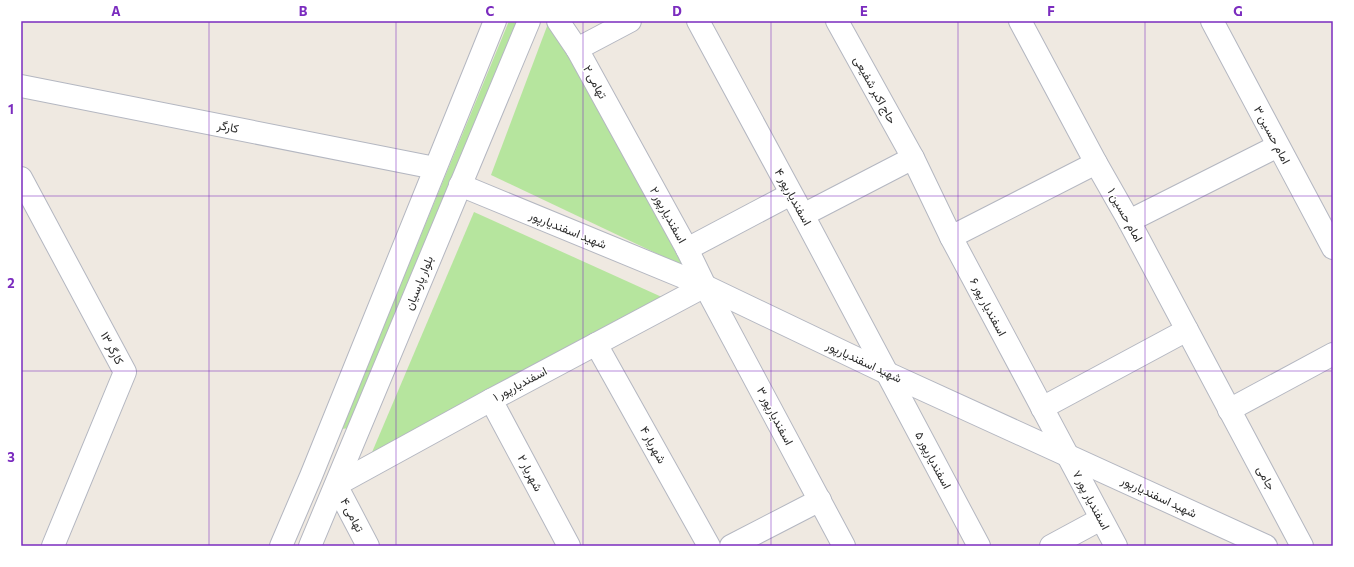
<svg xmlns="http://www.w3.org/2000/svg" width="1354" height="567" font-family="Commissioner,Vazirmatn,sans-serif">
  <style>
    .green { fill: #b6e59e }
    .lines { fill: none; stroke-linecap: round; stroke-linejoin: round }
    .minor-casing { stroke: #b4b7c1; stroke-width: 24 }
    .secondary-casing { stroke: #b4b7c1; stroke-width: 24 }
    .minor { stroke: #fff; stroke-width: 22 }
    .secondary { stroke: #fff; stroke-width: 22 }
    .grid { fill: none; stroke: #7b2cbf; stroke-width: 1; stroke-opacity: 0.55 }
    .labels { text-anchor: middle; stroke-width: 3; stroke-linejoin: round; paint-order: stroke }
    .street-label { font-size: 12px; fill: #2e2e2e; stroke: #fff }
    .neatline { fill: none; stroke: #7b2cbf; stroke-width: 1.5 }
    .grid-label { font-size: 13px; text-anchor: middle; font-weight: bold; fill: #7b2cbf }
  </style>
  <rect width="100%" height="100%" fill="#efe9e1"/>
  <g class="green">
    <path d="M509 21H518L350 428 341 429Z"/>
    <path d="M549 21H557L683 266 491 175Z"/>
    <path d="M474 212 664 298 370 457Z"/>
  </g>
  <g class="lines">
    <defs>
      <g id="minor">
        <path d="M558 21 577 49 687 249 705 286 844 546"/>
        <path d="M698 21 803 215 979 546"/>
        <path d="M837 21 913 158 951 237 1116 546"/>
        <path d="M1020 21 1096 163 1129 221 1302 546"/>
        <path d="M1212 21 1333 248"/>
        <path d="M577 49 630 21"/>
        <path d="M21 178 125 372 53 546"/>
        <path d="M460 185 705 286 887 373 1266 546"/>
        <path d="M803 215 913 158"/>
        <path d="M1129 221 1278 146"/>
        <path d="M951 237 1096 163"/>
        <path d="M687 249 791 194"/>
        <path d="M596 344 709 546"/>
        <path d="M491 400 569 546"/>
        <path d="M1042 408 1187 330"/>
        <path d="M1229 410 1333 354"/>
        <path d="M368 546 336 485 491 400 705 286"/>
        <path d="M731 546 820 500"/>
        <path d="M1051 546 1101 519"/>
      </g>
      <g id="secondary">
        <path d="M21 86 435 168"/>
        <path d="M281 546 311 476 495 21"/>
        <path d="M310 546 529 21"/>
      </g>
    </defs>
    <use href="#minor" class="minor-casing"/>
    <use href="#secondary" class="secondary-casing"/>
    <use href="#minor" class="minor"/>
    <use href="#secondary" class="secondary"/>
  </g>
  <path class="grid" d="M209 21V546M396 21V546M583 21V546M771 21V546M958 21V546M1145 21V546M21 196H1333M21 371H1333"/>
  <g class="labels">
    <g class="street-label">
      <text transform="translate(595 82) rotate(61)" y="4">تهامی ۲</text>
      <text transform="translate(875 90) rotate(61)" y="4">حاج اکبر شفیعی</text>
      <text transform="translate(228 127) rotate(11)" y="4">کارگر</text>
      <text transform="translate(1272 135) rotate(62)" y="4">امام حسین ۳</text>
      <text transform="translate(793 197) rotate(61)" y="4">اسفندیارپور ۴</text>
      <text transform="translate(668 215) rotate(61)" y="4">اسفندیارپور ۲</text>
      <text transform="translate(1125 215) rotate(61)" y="4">امام حسین ۱</text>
      <text transform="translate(568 230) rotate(22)" y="4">شهید اسفندیارپور</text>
      <text transform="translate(419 283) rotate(-68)" y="4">بلوار پارسیان</text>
      <text transform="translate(988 307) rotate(62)" y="4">اسفندیار پور ۶</text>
      <text transform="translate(112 348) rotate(62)" y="4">کارگر ۱۳</text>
      <text transform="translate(864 362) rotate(25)" y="4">شهید اسفندیارپور</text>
      <text transform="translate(520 384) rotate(-28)" y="4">اسفندیارپور ۱</text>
      <text transform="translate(775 416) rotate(62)" y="4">اسفندیارپور ۳</text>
      <text transform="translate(653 445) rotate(61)" y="4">شهریار ۴</text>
      <text transform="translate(933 460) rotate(62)" y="4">اسفندیارپور ۵</text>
      <text transform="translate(530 473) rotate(62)" y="4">شهریار ۲</text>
      <text transform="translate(1266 478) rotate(62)" y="4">جامی</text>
      <text transform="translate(1159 497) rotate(25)" y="4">شهید اسفندیارپور</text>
      <text transform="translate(1091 500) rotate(62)" y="4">اسفندیار پور ۷</text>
      <text transform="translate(352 515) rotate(62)" y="4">تهامی ۴</text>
    </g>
  </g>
  <rect width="1354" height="567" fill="none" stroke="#ffffff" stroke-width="44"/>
  <rect x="22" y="22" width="1310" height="523" class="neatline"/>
  <g class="grid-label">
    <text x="116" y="16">A</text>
    <text x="303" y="16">B</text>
    <text x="490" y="16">C</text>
    <text x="677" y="16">D</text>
    <text x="864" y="16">E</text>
    <text x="1051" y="16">F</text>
    <text x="1238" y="16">G</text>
    <text x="11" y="114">1</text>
    <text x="11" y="288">2</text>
    <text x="11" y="462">3</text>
  </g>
</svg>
